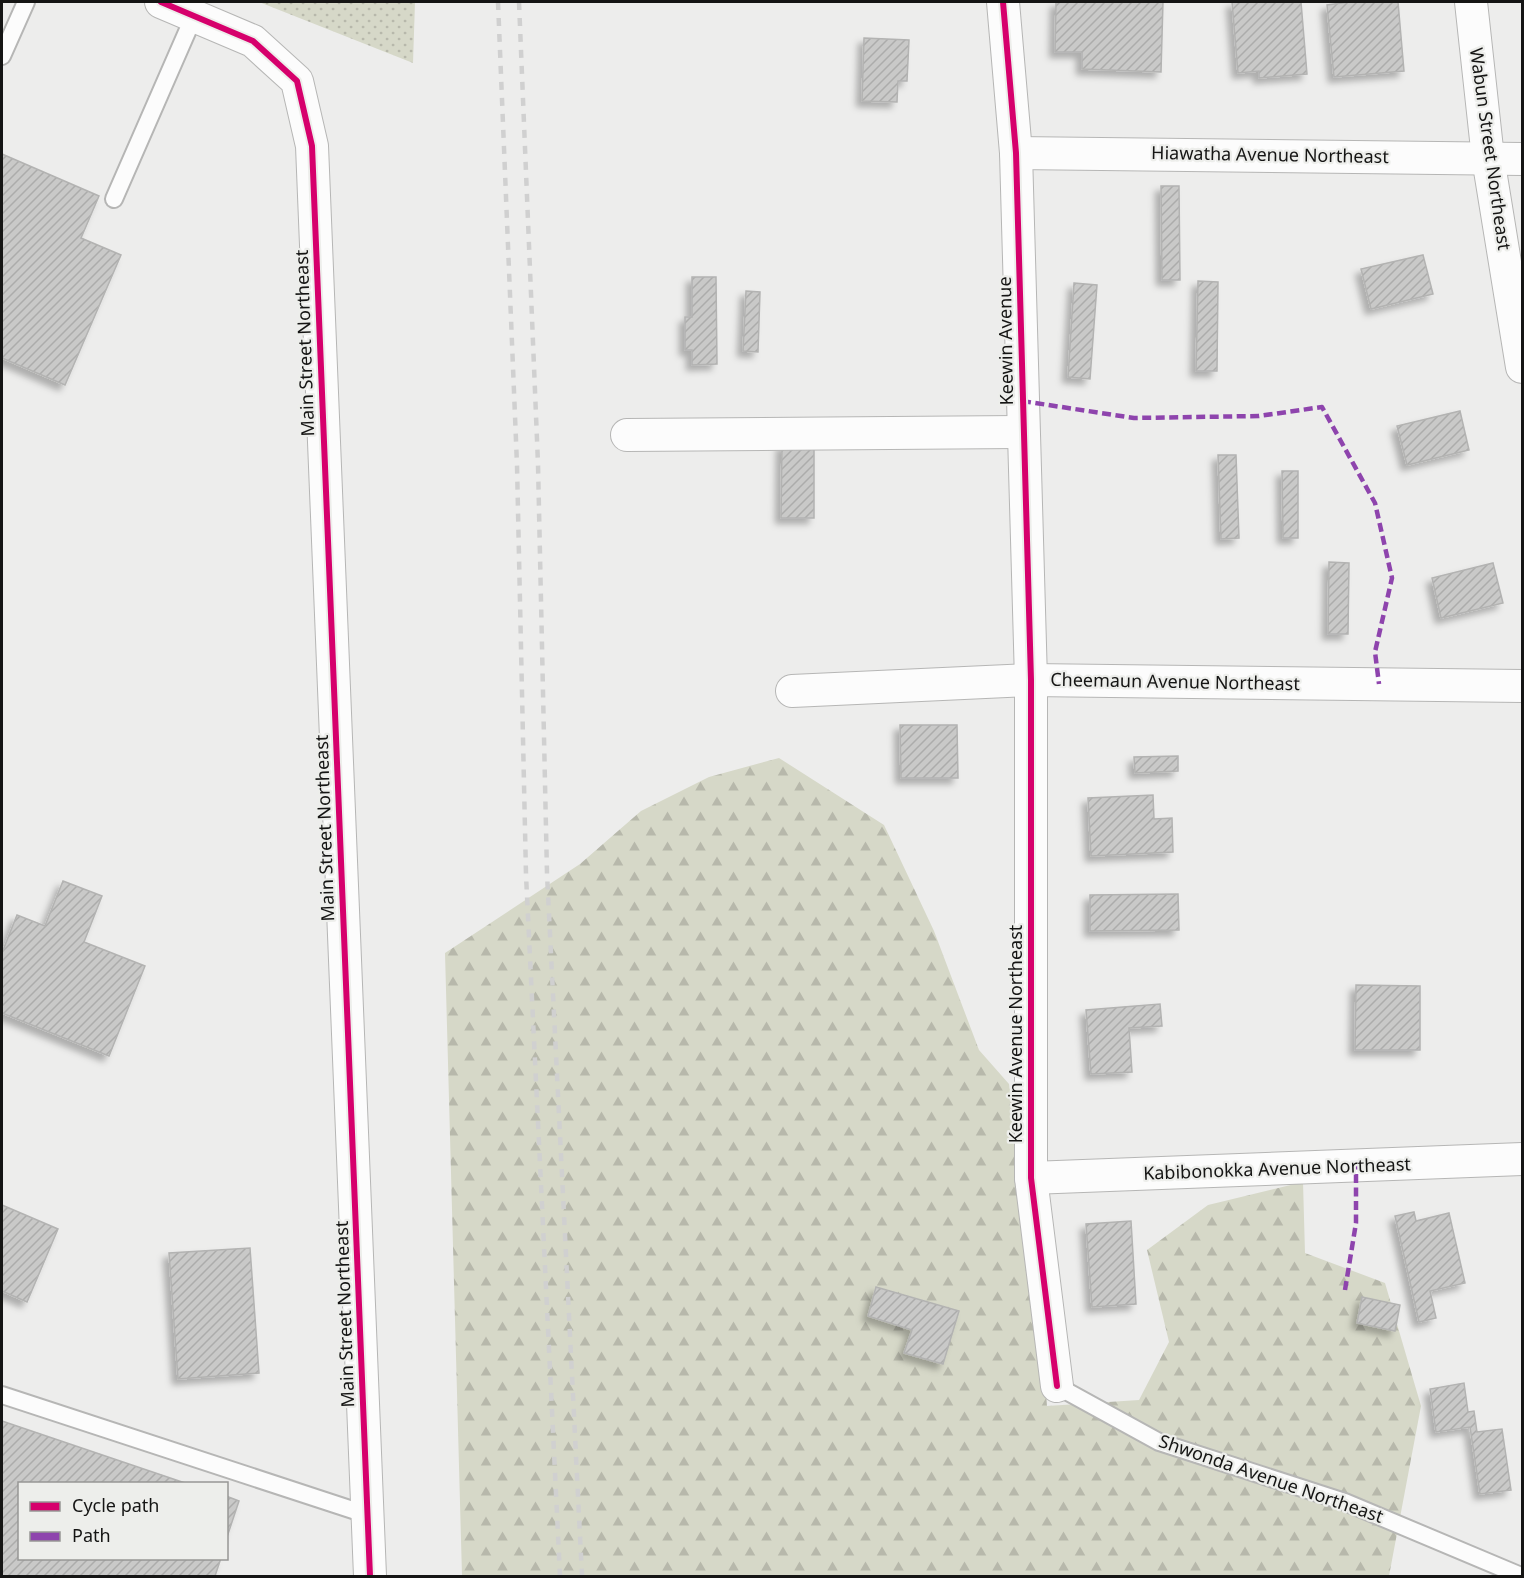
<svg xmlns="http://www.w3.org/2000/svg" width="1524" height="1578" font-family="'Noto Sans',sans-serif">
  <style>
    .grass { fill: url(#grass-dots) }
    .forest { fill: url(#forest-firs) }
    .building { fill: url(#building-hatch); stroke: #b3b3b2; stroke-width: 1.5; filter: url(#shadow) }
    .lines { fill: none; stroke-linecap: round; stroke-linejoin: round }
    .service-casing { stroke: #b6b6b5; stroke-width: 20 }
    .minor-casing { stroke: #b6b6b5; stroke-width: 34 }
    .service { stroke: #fcfcfc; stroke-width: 16 }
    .minor { stroke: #fcfcfc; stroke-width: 32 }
    .rail { stroke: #d0d0d0; stroke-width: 4.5; stroke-dasharray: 8 8; stroke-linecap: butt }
    .quiet { stroke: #8e44ad; stroke-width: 4.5; stroke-dasharray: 9 4.5; stroke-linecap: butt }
    .cycleway-casing { stroke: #edeeeb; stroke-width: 10 }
    .cycleway { stroke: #d6006c; stroke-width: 6 }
    .labels { text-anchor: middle; stroke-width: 4.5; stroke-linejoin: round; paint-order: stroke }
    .street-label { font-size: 18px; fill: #151514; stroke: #edeeeb }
  </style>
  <defs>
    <pattern id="grass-dots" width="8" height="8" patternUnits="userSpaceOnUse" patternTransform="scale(1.5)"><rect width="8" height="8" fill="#d6d8c8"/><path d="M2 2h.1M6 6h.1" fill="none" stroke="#b7b8ab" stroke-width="1.8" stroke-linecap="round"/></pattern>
    <pattern id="forest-firs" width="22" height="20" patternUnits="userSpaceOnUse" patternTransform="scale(1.5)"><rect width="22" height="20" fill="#d6d8c8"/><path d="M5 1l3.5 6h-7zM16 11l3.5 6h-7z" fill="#b7b8ab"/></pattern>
    <pattern id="building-hatch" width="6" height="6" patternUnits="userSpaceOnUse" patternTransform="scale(1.5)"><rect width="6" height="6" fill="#c9c9c8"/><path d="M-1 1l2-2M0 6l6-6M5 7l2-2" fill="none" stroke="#acacab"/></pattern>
    <filter id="shadow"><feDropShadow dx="-5.5" dy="5.5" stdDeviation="3" flood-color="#0004"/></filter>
  </defs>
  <rect width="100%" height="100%" fill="#ededec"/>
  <path class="grass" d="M259 2H415L413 63Z"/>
  <path class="forest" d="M779 758 884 825 934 931 979 1050 1009 1084 1036 1263 1047 1406 1139 1400 1169 1342 1147 1250 1208 1205 1303 1182 1305 1253 1385 1283 1421 1406 1389 1576H462L445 953 580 864 641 811 709 777Z"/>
  <g class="building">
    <path d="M1056 2H1163L1161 72 1082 69V52H1055Z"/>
    <path d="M1232 2H1301L1307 74 1259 78V71L1238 73Z"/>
    <path d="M1349 2H1398L1404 71 1334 77 1327 5Z"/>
    <path d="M864 38 909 40 907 81H898L897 102 862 101Z"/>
    <path d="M2 154 99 196 81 238 121 255 65 385 2 358Z"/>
    <path d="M1161 186H1179L1180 280H1162Z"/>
    <path d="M1423 255 1433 294 1371 309 1361 269Z"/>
    <path d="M692 277H716L717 364 692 365V350H685V317H692Z"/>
    <path d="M1198 281 1218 282 1217 371H1196Z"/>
    <path d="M1074 283 1097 285 1090 379 1068 377Z"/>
    <path d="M746 291 760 292 758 352 743 351Z"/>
    <path d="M1460 411 1469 450 1407 465 1397 426Z"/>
    <path d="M782 444H814V518H781Z"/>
    <path d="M1218 455H1236L1239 538 1221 539Z"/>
    <path d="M1282 471H1298V538H1283Z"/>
    <path d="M1329 562 1349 563 1348 634H1328Z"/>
    <path d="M1493 563 1503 603 1441 618 1432 578Z"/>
    <path d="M900 725H957L958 778H901Z"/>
    <path d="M1178 756V771L1135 773 1134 757Z"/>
    <path d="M1153 795 1154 819 1172 818 1173 852 1091 856 1088 798Z"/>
    <path d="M63 881 102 896 84 942 145 966 109 1056 2 1013V953L17 915 45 926Z"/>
    <path d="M1178 894 1179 930 1090 931V895Z"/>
    <path d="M1356 985 1420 986V1050H1355Z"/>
    <path d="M1160 1004 1162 1026 1129 1028 1132 1072 1091 1074 1086 1010Z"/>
    <path d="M2 1205 58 1229 27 1302 2 1291Z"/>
    <path d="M1414 1212 1416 1221 1449 1213 1465 1283 1430 1291 1436 1318 1419 1322 1395 1216Z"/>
    <path d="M1131 1221 1136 1304 1092 1307 1086 1224Z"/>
    <path d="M250 1248 259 1373 178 1379 169 1253Z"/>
    <path d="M876 1287 959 1311 943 1364 904 1353 912 1330 868 1316Z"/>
    <path d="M1362 1297 1400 1305 1395 1331 1357 1323Z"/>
    <path d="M1464 1383 1468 1412 1474 1411 1477 1432 1502 1429 1511 1490 1480 1494 1470 1427 1436 1432 1430 1389Z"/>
    <path d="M2 1421 188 1484H20V1558H221L215 1576H2Z"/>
    <path d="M226 1496 239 1501 226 1540Z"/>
  </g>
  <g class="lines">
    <defs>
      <g id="service">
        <path d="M2 56 26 2"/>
        <path d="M114 199 194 16"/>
        <path d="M1057 1386 1159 1442 1345 1502 1521 1576"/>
        <path d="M2 1395 368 1515"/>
      </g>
      <g id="minor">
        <path d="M161 2 253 41 297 81 312 146 370 1576"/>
        <path d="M1003 2 1016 153 1031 680V1178L1057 1386"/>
        <path d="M1471 2 1488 158 1522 367"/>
        <path d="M1016 153 1522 159"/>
        <path d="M627 435 1023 432"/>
        <path d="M792 691 1031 680 1522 686"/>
        <path d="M1031 1178 1522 1159"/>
      </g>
    </defs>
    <use href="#service" class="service-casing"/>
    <use href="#minor" class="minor-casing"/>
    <use href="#service" class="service"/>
    <use href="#minor" class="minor"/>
    <g class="rail">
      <path d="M498 2 517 465 526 875 560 1576"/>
      <path d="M519 2 538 464 547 874 582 1576"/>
    </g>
    <g class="quiet">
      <path d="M1022 401 1134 418 1259 416 1322 407 1375 503 1392 578 1375 652 1379 684"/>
      <path d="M1345 1290 1356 1223V1166"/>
    </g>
    <defs>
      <g id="cycleway">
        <path d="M161 2 253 41 297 81 312 146 370 1576"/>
        <path d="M1003 2 1016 153 1031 680V1178L1057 1386"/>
      </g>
    </defs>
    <use href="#cycleway" class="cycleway-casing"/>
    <use href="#cycleway" class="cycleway"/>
  </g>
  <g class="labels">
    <g class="street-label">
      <text transform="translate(1490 149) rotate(82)" y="6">Wabun Street Northeast</text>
      <text transform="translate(1270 155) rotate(1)" y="6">Hiawatha Avenue Northeast</text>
      <text transform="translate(1006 341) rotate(-91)" y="6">Keewin Avenue</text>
      <text transform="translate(305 343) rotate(-92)" y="6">Main Street Northeast</text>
      <text transform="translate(1175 682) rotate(1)" y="6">Cheemaun Avenue Northeast</text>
      <text transform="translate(325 828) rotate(-92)" y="6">Main Street Northeast</text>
      <text transform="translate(1016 1034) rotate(-90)" y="6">Keewin Avenue Northeast</text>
      <text transform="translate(1277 1169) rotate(-2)" y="6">Kabibonokka Avenue Northeast</text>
      <text transform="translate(345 1314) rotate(-92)" y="6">Main Street Northeast</text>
      <text transform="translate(1271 1479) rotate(19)" y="6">Shwonda Avenue Northeast</text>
    </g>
  </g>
  <rect width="1524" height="1578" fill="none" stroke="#151514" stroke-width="6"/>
  <rect x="18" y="1482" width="210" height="78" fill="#edeeeb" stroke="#979795" stroke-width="1.5"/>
  <rect x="30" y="1502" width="30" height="9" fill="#d6006c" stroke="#979795" stroke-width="1.5"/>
  <text x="72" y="1512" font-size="18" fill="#151514">Cycle path</text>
  <rect x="30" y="1532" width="30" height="9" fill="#8e44ad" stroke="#979795" stroke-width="1.5"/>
  <text x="72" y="1542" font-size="18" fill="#151514">Path</text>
</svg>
